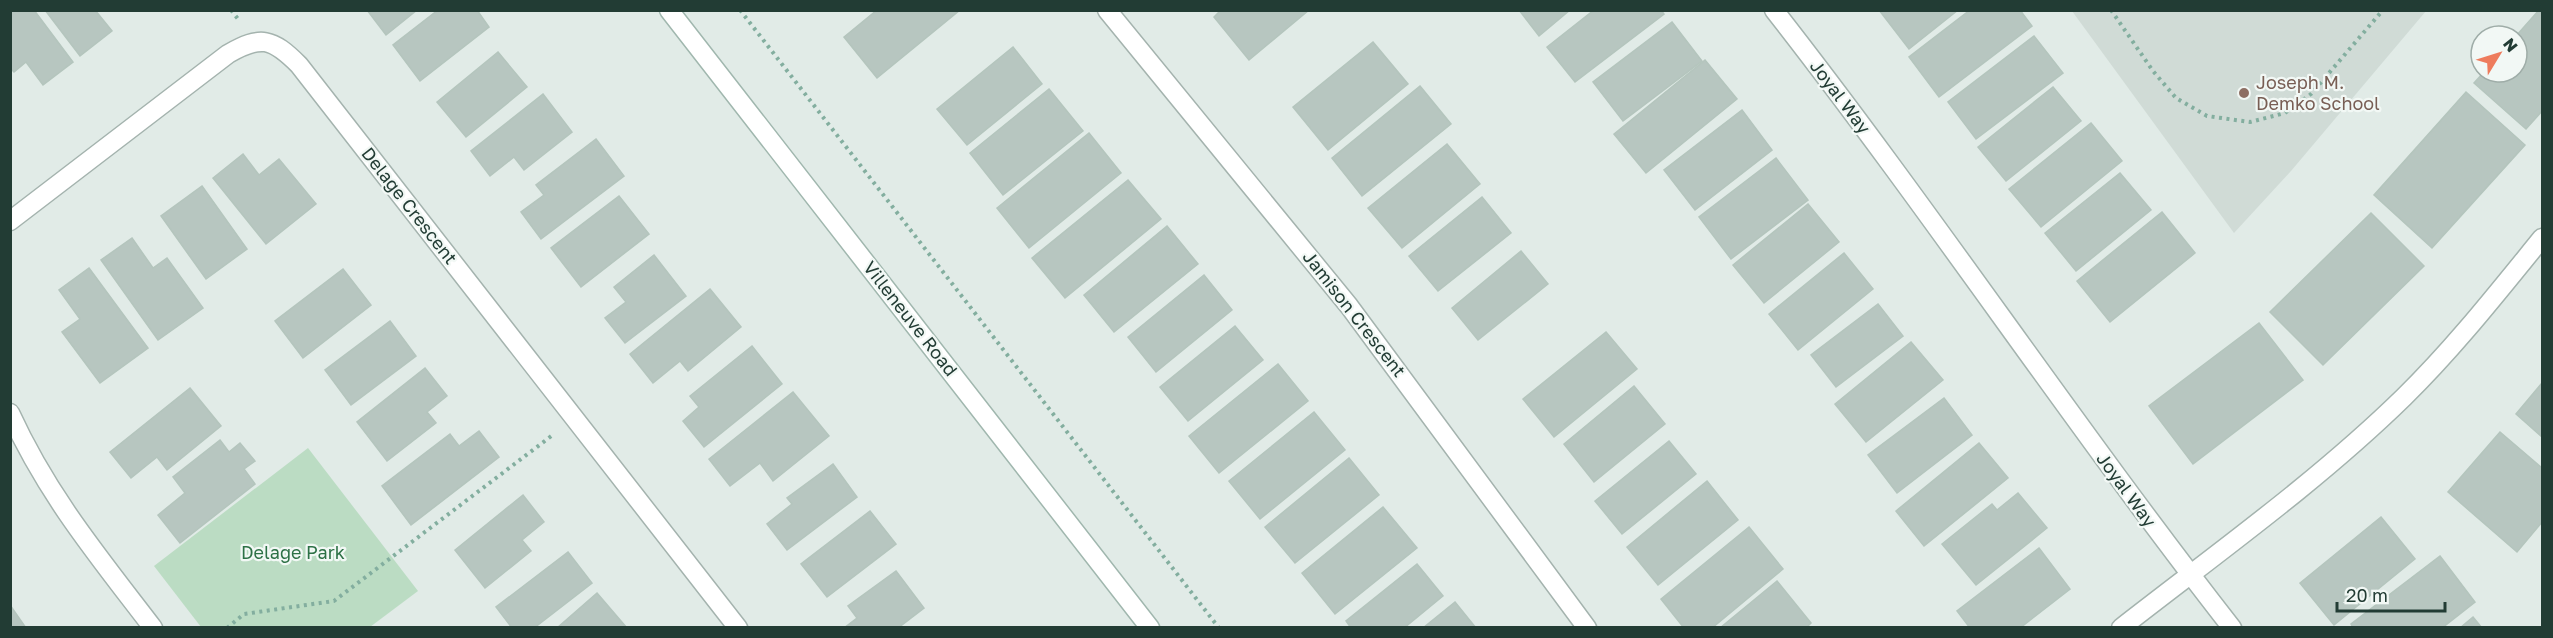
<svg xmlns="http://www.w3.org/2000/svg" width="2553" height="638" font-family="'Golos Text',sans-serif">
  <style>
    .built { fill: #d0dbd6 }
    .green { fill: #bbdcc3 }
    .building { fill: #b7c6c0; stroke: #b4c5bd; stroke-width: 1.5 }
    .lines { fill: none; stroke-linecap: round; stroke-linejoin: round }
    .minor-casing { stroke: #a4b3ae; stroke-width: 21 }
    .secondary-casing { stroke: #a0b7ae; stroke-width: 21 }
    .path { stroke: #83ae9f; stroke-width: 4; stroke-dasharray: 3 4.5; stroke-linecap: butt }
    .minor { stroke: #fff; stroke-width: 18 }
    .secondary { stroke: #fff; stroke-width: 18 }
    .education-dot { fill: #8d6e63; stroke: #f2f8f5; stroke-width: 2 }
    .labels { text-anchor: middle; stroke-width: 4.5; stroke-linejoin: round; paint-order: stroke }
    .education-label { font-size: 18px; fill: #785e54; stroke: #f2f8f5; text-anchor: start }
    .street-label { font-size: 18px; fill: #223c34; stroke: #f2f8f5 }
    .park-label { font-size: 18px; fill: #2d7146; stroke: #f2f8f5 }
  </style>
  <rect width="100%" height="100%" fill="#e1ebe7"/>
  <path class="built" d="M2072 11H2426L2291 171 2234 233Z"/>
  <path class="green" d="M308 448 418 591 370 627H201L154 566Z"/>
  <g class="building">
    <path d="M10 10H34L73 62 43 85 26 62 14 72 10 68Z"/>
    <path d="M45 10H95L112 31 80 56Z"/>
    <path d="M367 10H417L386 35Z"/>
    <path d="M438 10H477L489 27 420 81 393 45Z"/>
    <path d="M877 10H960L877 78 844 37Z"/>
    <path d="M1221 10H1309L1249 60 1214 17Z"/>
    <path d="M1519 10H1570L1539 36Z"/>
    <path d="M1594 10H1661L1664 14 1575 82 1547 47Z"/>
    <path d="M1879 10H1958L1909 49Z"/>
    <path d="M1970 10H2020L2032 26 1939 97 1909 57Z"/>
    <path d="M2539 10H2542V111L2526 129 2474 83 2484 72H2517L2516 36Z"/>
    <path d="M1672 22 1702 61 1623 121 1593 82Z"/>
    <path d="M2034 36 2063 73 1976 139 1948 102Z"/>
    <path d="M1373 42 1408 84 1328 150 1293 107Z"/>
    <path d="M1013 47 1042 84 967 145 937 109Z"/>
    <path d="M498 52 527 87 466 137 437 102Z"/>
    <path d="M1705 60 1737 99 1646 173 1614 134Z"/>
    <path d="M1420 86 1451 124 1362 196 1332 158Z"/>
    <path d="M2053 87 2081 121 2006 181 1978 147Z"/>
    <path d="M1049 89 1083 131 1003 195 970 153Z"/>
    <path d="M2466 92 2525 145 2432 248 2374 195Z"/>
    <path d="M543 94 572 132 524 170 514 157 490 176 471 151Z"/>
    <path d="M1742 110 1772 150 1695 210 1664 170Z"/>
    <path d="M2091 123 2122 161 2041 227 2009 189Z"/>
    <path d="M1089 133 1121 173 1029 248 997 208Z"/>
    <path d="M596 139 624 176 541 239 521 212 544 195 536 185Z"/>
    <path d="M1447 144 1480 184 1402 248 1368 208Z"/>
    <path d="M243 154 259 175 279 159 316 204 266 244 213 178Z"/>
    <path d="M1776 158 1808 200 1731 259 1699 217Z"/>
    <path d="M2120 173 2151 210 2076 271 2045 233Z"/>
    <path d="M1128 180 1161 219 1065 298 1032 258Z"/>
    <path d="M202 186 247 249 206 279 161 216Z"/>
    <path d="M619 196 649 234 581 287 551 248Z"/>
    <path d="M1482 197 1511 233 1438 291 1409 256Z"/>
    <path d="M1808 204 1839 242 1764 303 1733 265Z"/>
    <path d="M2162 212 2195 253 2110 322 2077 281Z"/>
    <path d="M2371 213 2424 266 2323 365 2270 312Z"/>
    <path d="M1167 226 1198 264 1114 332 1084 295Z"/>
    <path d="M132 238 153 268 167 258 203 308 158 340 101 260Z"/>
    <path d="M1521 251 1548 284 1478 340 1452 308Z"/>
    <path d="M1844 253 1873 289 1798 350 1769 314Z"/>
    <path d="M654 255 686 296 625 343 605 318 626 302 614 287Z"/>
    <path d="M89 268 148 348 100 383 62 332 80 319 59 290Z"/>
    <path d="M343 269 371 305 303 358 275 321Z"/>
    <path d="M1204 275 1232 310 1156 372 1128 337Z"/>
    <path d="M710 289 741 327 688 371 680 361 653 383 630 354Z"/>
    <path d="M1878 304 1903 336 1836 387 1811 355Z"/>
    <path d="M390 321 416 356 351 405 325 370Z"/>
    <path d="M2259 323 2303 380 2193 464 2149 406Z"/>
    <path d="M1235 326 1263 360 1188 421 1160 387Z"/>
    <path d="M1606 332 1637 369 1554 437 1523 399Z"/>
    <path d="M1911 342 1943 380 1866 442 1835 404Z"/>
    <path d="M752 346 782 384 704 447 683 421 699 407 690 396Z"/>
    <path d="M1278 364 1308 401 1219 473 1189 436Z"/>
    <path d="M425 368 447 396 427 412 436 423 387 461 357 422Z"/>
    <path d="M2542 383V437L2516 414Z"/>
    <path d="M1634 386 1665 424 1594 482 1564 444Z"/>
    <path d="M190 388 221 426 167 470 157 457 131 478 110 452Z"/>
    <path d="M793 392 829 436 773 481 760 463 730 486 709 459Z"/>
    <path d="M1944 398 1972 435 1897 493 1868 455Z"/>
    <path d="M1314 412 1345 450 1260 519 1229 481Z"/>
    <path d="M479 431 499 457 411 525 382 486 450 434 459 446Z"/>
    <path d="M2500 432 2542 468V522L2517 552 2448 492Z"/>
    <path d="M220 440 229 452 240 443 255 461 244 469 255 484 180 543 158 515 185 493 173 477Z"/>
    <path d="M1669 441 1696 474 1622 534 1595 501Z"/>
    <path d="M1979 443 2008 478 1924 546 1896 511Z"/>
    <path d="M1349 458 1379 495 1295 563 1265 527Z"/>
    <path d="M833 464 857 497 787 550 767 524 792 504 787 498Z"/>
    <path d="M1707 481 1738 520 1658 585 1627 547Z"/>
    <path d="M2018 493 2047 528 1976 585 1942 544 1992 504 1997 510Z"/>
    <path d="M523 495 544 522 522 540 531 551 485 588 455 550Z"/>
    <path d="M1383 507 1417 548 1335 614 1302 573Z"/>
    <path d="M870 511 896 544 827 597 801 564Z"/>
    <path d="M2381 517 2415 559 2334 625 2300 583Z"/>
    <path d="M1749 527 1783 569 1712 628H1684L1661 599Z"/>
    <path d="M2039 548 2070 589 2020 628H1970L1957 611Z"/>
    <path d="M568 552 592 583 534 628H512L496 607Z"/>
    <path d="M2440 556 2475 602 2442 628H2353L2351 624Z"/>
    <path d="M1417 564 1443 596 1404 628H1351L1346 621Z"/>
    <path d="M896 571 924 608 898 628H844L857 618 848 606Z"/>
    <path d="M1777 581 1811 623 1806 628H1720Z"/>
    <path d="M597 593 627 628H557Z"/>
    <path d="M1455 602 1476 628H1423Z"/>
    <path d="M10 605 26 628H10Z"/>
    <path d="M2473 617 2482 628H2460Z"/>
  </g>
  <g class="lines">
    <defs>
      <g id="minor">
        <path d="M1107 10 1349 306 1587 628"/>
        <path d="M1774 10C1932 212 2074 426 2232 628"/>
        <path d="M10 221 228 54C261 35 272 38 299 65L738 628"/>
        <path d="M10 413C48 496 98 556 153 628"/>
        <path d="M2121 628C2217 553 2317 482 2404 397 2454 348 2498 292 2542 238"/>
      </g>
      <path id="secondary" d="M669 10 1150 628"/>
    </defs>
    <use href="#minor" class="minor-casing"/>
    <use href="#secondary" class="secondary-casing"/>
    <g class="path">
      <path d="M231 10 238 19"/>
      <path d="M740 10 1219 628"/>
      <path d="M2111 10 2153 71 2176 98 2207 116 2250 122 2285 113 2311 94 2383 10"/>
      <path d="M227 628 244 614 334 601 554 434"/>
    </g>
    <use href="#minor" class="minor"/>
    <use href="#secondary" class="secondary"/>
  </g>
  <circle class="education-dot" cx="2244" cy="93" r="6"/>
  <g class="labels">
    <g class="education-label">
      <text x="2256" y="89">Joseph M.<tspan x="2256" dy="21">Demko School</tspan></text>
    </g>
    <g class="street-label">
      <text transform="translate(1840 97) rotate(53)" y="6">Joyal Way</text>
      <text transform="translate(409 206) rotate(52)" y="6">Delage Crescent</text>
      <text transform="translate(1354 314) rotate(52)" y="6">Jamison Crescent</text>
      <text transform="translate(910 319) rotate(52)" y="6">Villeneuve Road</text>
      <text transform="translate(2126 490) rotate(54)" y="6">Joyal Way</text>
    </g>
    <g class="park-label">
      <text x="293" y="559">Delage Park</text>
    </g>
  </g>
  <rect width="2553" height="638" fill="none" stroke="#223c34" stroke-width="24"/>
  <g transform="translate(2499 54) rotate(52)"><circle r="28" fill="#f2f8f5" stroke="#9fada8" stroke-width="1.5"/>
  <path d="M0-4.5L10 22L0 15L-10 22Z" fill="#ee7c5d"/>
  <text y="-9" font-size="16" font-weight="bold" text-anchor="middle" fill="#223c34">N</text>
  </g>
  <path d="M2337 602v9h108v-9" fill="none" stroke="#223c34" stroke-width="3"/>
  <text x="2346" y="602" font-size="18" fill="#223c34" stroke="#f2f8f5" stroke-width="4.5" paint-order="stroke">20 m</text>
</svg>
